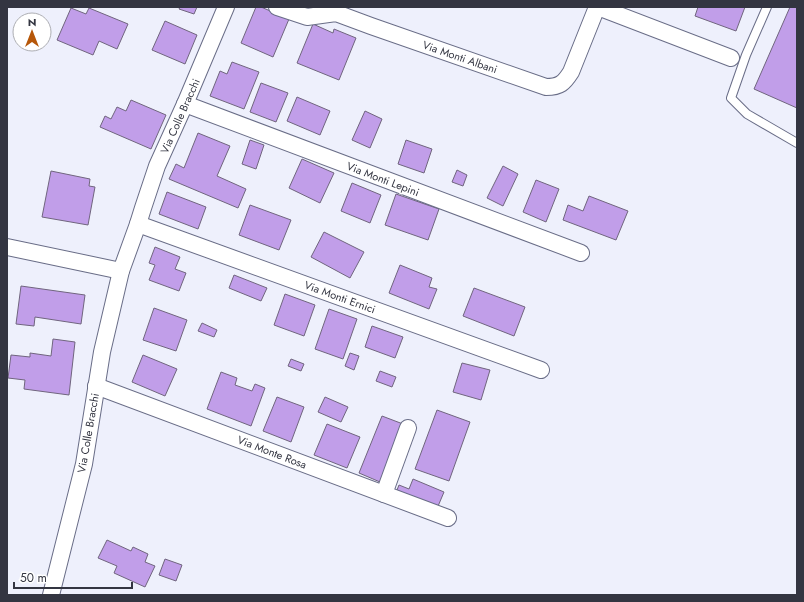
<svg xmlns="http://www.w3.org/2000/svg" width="804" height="602" font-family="Jost,sans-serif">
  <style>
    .building { fill: #c19ee9; stroke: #70657e }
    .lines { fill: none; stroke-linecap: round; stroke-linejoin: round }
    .service-casing { stroke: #696d87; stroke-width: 10 }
    .minor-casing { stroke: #696d87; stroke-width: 18 }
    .service { stroke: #fff; stroke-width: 8 }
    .minor { stroke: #fff; stroke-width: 16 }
    .labels { text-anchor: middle; stroke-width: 3; stroke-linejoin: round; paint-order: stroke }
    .street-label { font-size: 11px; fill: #333541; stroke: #fff }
  </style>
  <rect width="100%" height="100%" fill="#eef0fc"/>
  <g class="building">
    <path d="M180 7H197L194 14 179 9Z"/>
    <path d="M256 7H261L289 19 273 57 241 43Z"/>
    <path d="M698 7H745L736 31 695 16Z"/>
    <path d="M790 7H797V108L754 89Z"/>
    <path d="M71 8 86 14 89 8 128 24 117 49 99 41 93 55 57 40Z"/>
    <path d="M165 21 197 35 185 64 152 50Z"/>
    <path d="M313 24 333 33 334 29 356 38 339 80 297 63Z"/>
    <path d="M232 62 259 72 244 109 210 96 220 71 227 74Z"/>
    <path d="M261 83 288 93 276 122 250 112Z"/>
    <path d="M297 97 330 111 320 135 287 121Z"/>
    <path d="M131 100 166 115 151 149 100 127 105 116 111 119 117 107 126 111Z"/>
    <path d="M365 111 382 119 370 148 352 140Z"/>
    <path d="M198 133 230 146 217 176 246 189 238 208 169 179 176 164 184 168Z"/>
    <path d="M250 140 264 145 256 169 242 164Z"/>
    <path d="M406 140 432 149 424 173 398 164Z"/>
    <path d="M302 159 334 173 320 203 289 188Z"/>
    <path d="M503 166 518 174 503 206 487 198Z"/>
    <path d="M457 170 467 175 463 186 452 182Z"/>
    <path d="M51 171 90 179 89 186 95 187 88 225 42 217Z"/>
    <path d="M536 180 559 189 546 222 523 212Z"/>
    <path d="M352 183 381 195 370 223 341 211Z"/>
    <path d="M167 192 206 207 198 229 159 214Z"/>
    <path d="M396 194 439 209 428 240 385 225Z"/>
    <path d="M589 196 628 211 616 240 563 220 568 205 583 211Z"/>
    <path d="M250 205 291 220 279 250 239 235Z"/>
    <path d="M324 232 364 252 350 278 311 257Z"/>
    <path d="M155 247 180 257 175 269 186 273 179 291 149 280 155 265 149 263Z"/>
    <path d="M400 265 432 278 429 287 437 289 429 309 389 293Z"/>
    <path d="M234 275 267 288 261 301 229 288Z"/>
    <path d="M21 286 85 295 81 324 35 317 34 326 16 324Z"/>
    <path d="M474 288 525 307 514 336 463 316Z"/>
    <path d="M285 294 315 305 304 336 274 325Z"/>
    <path d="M154 308 187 320 176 351 143 340Z"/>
    <path d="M329 309 357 319 343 359 315 349Z"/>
    <path d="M202 323 217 330 214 337 198 331Z"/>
    <path d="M372 326 403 337 395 358 365 347Z"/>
    <path d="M53 339 75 342 69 395 24 389 25 380 8 378 11 355 30 357V353L51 356Z"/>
    <path d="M350 353 359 356 354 370 345 366Z"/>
    <path d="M143 355 177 369 165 396 132 382Z"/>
    <path d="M291 359 304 364 301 371 288 366Z"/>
    <path d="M462 363 490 370 481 400 453 392Z"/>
    <path d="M380 371 396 377 392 387 376 381Z"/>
    <path d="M221 372 237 378 235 385 252 391 255 384 265 388 251 426 207 409Z"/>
    <path d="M277 397 304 407 291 442 263 431Z"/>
    <path d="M325 397 348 407 341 422 318 412Z"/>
    <path d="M437 410 470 422 449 481 415 469Z"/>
    <path d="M382 416 403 424 380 482 359 473Z"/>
    <path d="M327 424 360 437 347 468 314 455Z"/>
    <path d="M413 479 444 492 436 511 395 495 399 485 409 489Z"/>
    <path d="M107 540 131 551 133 547 148 554 145 562 155 566 145 587 114 573 117 566 98 558Z"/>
    <path d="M165 559 182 565 176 581 159 575Z"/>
  </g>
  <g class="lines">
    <defs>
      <path id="service" d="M767 7 746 55 731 98 747 114 797 143"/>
      <g id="minor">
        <path d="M277 7 307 17 336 13 371 26 546 87C560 87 564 83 571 72L597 7"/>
        <path d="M598 7 731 58"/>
        <path d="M185 104 581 253"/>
        <path d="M138 224 541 370"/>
        <path d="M7 247 121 271"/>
        <path d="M96 386 448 518"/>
        <path d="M384 494 408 428"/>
        <path d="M51 595 84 464 102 352 121 271 138 224 143 208 157 166 185 104 226 7"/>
      </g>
    </defs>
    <use href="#service" class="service-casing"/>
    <use href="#minor" class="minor-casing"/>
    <use href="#service" class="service"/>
    <use href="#minor" class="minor"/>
  </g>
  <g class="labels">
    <g class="street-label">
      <text transform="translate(460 57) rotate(19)" y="4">Via Monti Albani</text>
      <text transform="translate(180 116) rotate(-66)" y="4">Via Colle Bracchi</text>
      <text transform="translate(383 179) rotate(21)" y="4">Via Monti Lepini</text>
      <text transform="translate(340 297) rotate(20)" y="4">Via Monti Ernici</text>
      <text transform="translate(88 433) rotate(-80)" y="4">Via Colle Bracchi</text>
      <text transform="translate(272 452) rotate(21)" y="4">Via Monte Rosa</text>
    </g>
  </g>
  <rect width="804" height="602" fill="none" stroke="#333541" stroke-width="16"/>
  <g transform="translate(32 32)"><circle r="19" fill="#ffffff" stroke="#adaeb3"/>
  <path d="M0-3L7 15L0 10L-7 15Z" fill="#b65709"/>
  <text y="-6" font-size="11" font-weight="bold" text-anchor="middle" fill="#333541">N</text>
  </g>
  <path d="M14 582v6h118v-6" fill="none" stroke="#333541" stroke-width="2"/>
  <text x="20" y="582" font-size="12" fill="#333541" stroke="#ffffff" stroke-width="3" paint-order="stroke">50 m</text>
</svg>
